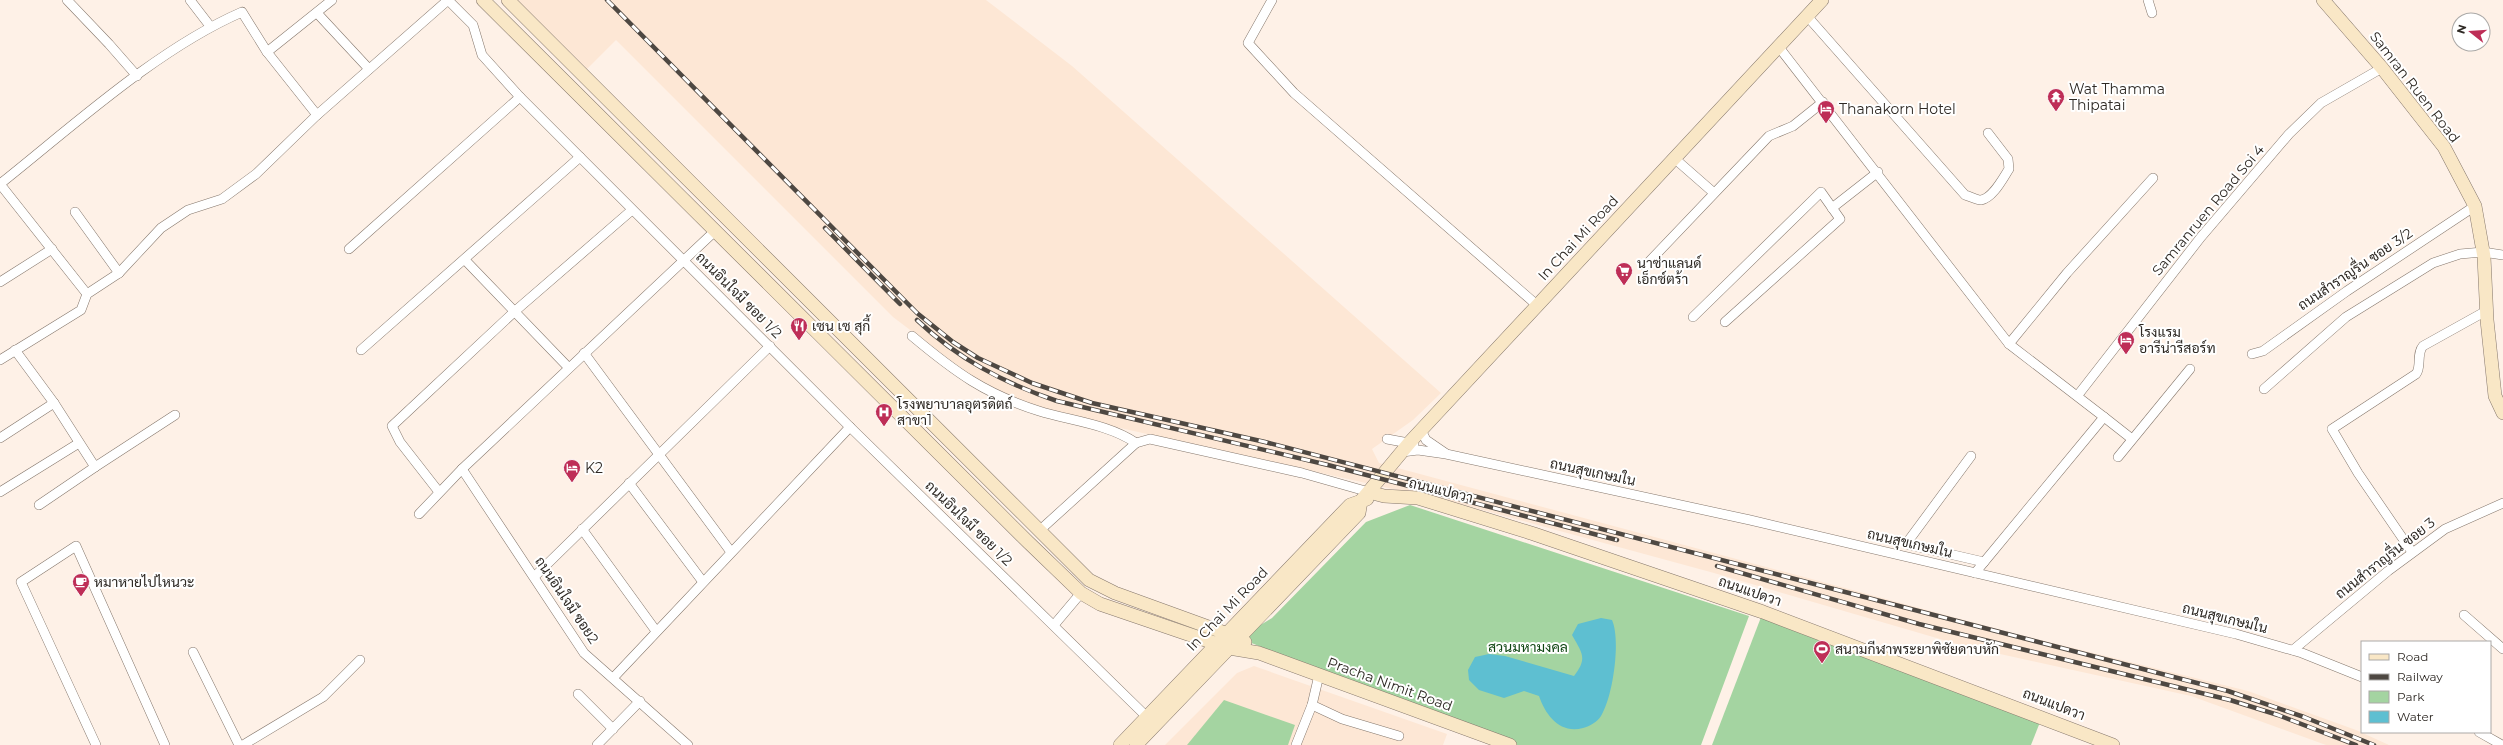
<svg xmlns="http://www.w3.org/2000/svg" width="2503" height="745" font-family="Montserrat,Sarabun,sans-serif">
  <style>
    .built { fill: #fde7d5 }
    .green { fill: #a4d4a1 }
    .water { fill: #5ebfd1 }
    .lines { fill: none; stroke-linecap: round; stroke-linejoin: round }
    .street-casing { stroke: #85776c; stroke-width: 10 }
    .secondary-casing { stroke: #85776c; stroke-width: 14 }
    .street { stroke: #fff; stroke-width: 9 }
    .secondary { stroke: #f9e7c6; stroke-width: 13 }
    .rail-casing { stroke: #4e4842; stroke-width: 4.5 }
    .rail { stroke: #fff; stroke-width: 3; stroke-dasharray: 9; stroke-linecap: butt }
    .labels { text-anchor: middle; stroke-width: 4; stroke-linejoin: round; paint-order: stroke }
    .street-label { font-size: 14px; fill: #2e2924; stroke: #fff }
    .poi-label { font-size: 14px; fill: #2e2924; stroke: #fff; text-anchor: start }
    .park-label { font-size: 14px; fill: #0e4511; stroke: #fff }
  </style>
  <rect width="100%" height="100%" fill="#fef1e7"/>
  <g class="built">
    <path d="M517 0H986L1072 66 1441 393 1413 420 1372 449 1379 463 2016 634 2248 691 2356 730 2389 745H2326L2191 696 1964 646 1714 573 1464 505 1098 423 1032 405 983 385 893 317 616 40 587 69Z"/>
    <path d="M1254 666 1447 734 1443 745H1165L1237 673Z"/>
  </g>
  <g class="green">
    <path d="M1410 505 1749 616 1701 745H1511L1442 720 1239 638 1272 618 1366 522Z"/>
    <path d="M1763 612 2042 717 2031 745H1712Z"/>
    <path d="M1224 700 1295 725 1288 745H1187Z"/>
  </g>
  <path class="water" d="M1601 618 1612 620C1621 640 1613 697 1601 716 1597 722 1590 726 1583 728 1560 734 1546 716 1539 696L1524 691 1504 698 1479 690 1469 680 1468 670 1475 657 1489 654 1505 656 1574 676C1588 658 1582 653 1572 635L1578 624Z"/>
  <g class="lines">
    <defs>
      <g id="street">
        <path d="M67 0 109 44 137 76"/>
        <path d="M190 0 210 26"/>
        <path d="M448 0 473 25 482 55 520 97 850 427 1147 717"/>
        <path d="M1272 0 1248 43 1294 93 1538 306"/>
        <path d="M2148 0 2152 13"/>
        <path d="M317 13 369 69"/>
        <path d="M1807 16 1965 195C1970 196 1976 200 1981 200 1993 198 2003 178 2009 169L2008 159 1988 133"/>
        <path d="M1778 46 2009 344 2104 417 1975 573"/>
        <path d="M267 52 332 0"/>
        <path d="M1674 158 1714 193"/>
        <path d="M0 184C73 126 157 49 242 12L267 52 317 115"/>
        <path d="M0 184 87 294"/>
        <path d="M1832 208 1878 172"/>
        <path d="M75 212 119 273"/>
        <path d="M349 249 520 97"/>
        <path d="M465 260 568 367"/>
        <path d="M1645 266 1769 136 1793 126 1823 102"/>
        <path d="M0 282 52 249"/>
        <path d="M1693 317 1821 192 1840 219 1725 322"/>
        <path d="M912 336C955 372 985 394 1039 411 1071 421 1108 424 1136 443"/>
        <path d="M2009 344 2067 273 2153 178"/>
        <path d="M15 350 54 403 95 467 175 415"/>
        <path d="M361 350 580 157"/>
        <path d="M584 353 731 552"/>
        <path d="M2252 354 2263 351 2347 291 2475 206"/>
        <path d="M0 360 81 310 87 294 119 273 161 228 188 210 222 199 256 174 317 115 448 0"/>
        <path d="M2264 389 2346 317 2433 263 2460 254 2483 252 2503 255"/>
        <path d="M2078 395 2201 237 2289 134 2321 103 2382 68"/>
        <path d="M2104 417 2132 439"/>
        <path d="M1421 430 1426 440 1445 453"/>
        <path d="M0 438 54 403"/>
        <path d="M1387 439 1414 444"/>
        <path d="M1402 452 1418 450 1446 454 1750 520 2236 634 2302 653 2362 677"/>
        <path d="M1971 456 1906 544 1984 562"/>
        <path d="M2118 457 2190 369"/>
        <path d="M462 469 584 653 688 745"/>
        <path d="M629 483 703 582"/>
        <path d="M0 492 79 443"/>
        <path d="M439 492 400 442 392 426 514 312 632 210"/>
        <path d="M39 505 95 467"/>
        <path d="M419 514 462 469 715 231"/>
        <path d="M582 529 656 631"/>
        <path d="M1039 531 1136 443 1150 439 1302 473 1369 492"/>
        <path d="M2412 552 2358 473 2332 429 2416 374C2422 367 2416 354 2423 346L2486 311"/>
        <path d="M535 576 770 346"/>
        <path d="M2464 615 2503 649"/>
        <path d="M1054 625 1081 593"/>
        <path d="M2293 650 2388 571 2445 529 2503 503"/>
        <path d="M193 652 239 745"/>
        <path d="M614 677 850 427"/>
        <path d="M578 694 613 729"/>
        <path d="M1312 705 1342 719 1399 736"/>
        <path d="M2479 732 2502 745"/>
        <path d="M96 745 21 582 76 546 165 745"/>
        <path d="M243 745 323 697 360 660"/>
        <path d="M597 745 640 701"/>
        <path d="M1296 745 1312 705 1319 675"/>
      </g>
      <g id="secondary">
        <path d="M483 0 1028 542 1081 593 1100 604 1229 648 1259 653 1510 745"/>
        <path d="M508 0 1089 580 1115 593 1239 638 1245 642"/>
        <path d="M2323 0 2382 68 2444 147 2475 206 2484 257 2487 320 2495 396 2503 413"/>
        <path d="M1369 492 1384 496 1418 498 1534 534 1763 612 2113 745"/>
        <path d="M1120 745 1350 505 1367 499"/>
        <path d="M1136 745 1359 513 1361 501 1410 442 1822 0"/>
      </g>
    </defs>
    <use href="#street" class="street-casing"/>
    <use href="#secondary" class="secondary-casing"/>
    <use href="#street" class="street"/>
    <use href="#secondary" class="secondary"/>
    <defs>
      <g id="rail">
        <path d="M607 0 917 313 953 342 978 358 1032 383 1092 403 1265 442 2228 691 2304 717 2374 745"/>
        <path d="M825 228 900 304"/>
        <path d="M917 320C958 359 1004 383 1057 401L1328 465 1617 540"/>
        <path d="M1717 566 1919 624 2230 700 2278 715 2356 745"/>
      </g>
    </defs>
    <use href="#rail" class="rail-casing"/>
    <use href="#rail" class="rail"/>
  </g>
  <defs>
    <symbol id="temple-pin" viewBox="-11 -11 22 30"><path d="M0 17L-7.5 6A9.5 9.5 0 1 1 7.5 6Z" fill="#be2e57" stroke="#fff"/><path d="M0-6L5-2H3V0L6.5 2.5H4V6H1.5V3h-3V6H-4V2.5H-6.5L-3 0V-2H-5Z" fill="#fff"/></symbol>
    <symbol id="hotel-pin" viewBox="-11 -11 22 30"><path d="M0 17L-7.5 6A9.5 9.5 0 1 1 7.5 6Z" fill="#be2e57" stroke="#fff"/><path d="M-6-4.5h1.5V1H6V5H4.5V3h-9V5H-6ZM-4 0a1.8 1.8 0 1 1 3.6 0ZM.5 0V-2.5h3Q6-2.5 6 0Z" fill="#fff"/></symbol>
    <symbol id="supermarket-pin" viewBox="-11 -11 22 30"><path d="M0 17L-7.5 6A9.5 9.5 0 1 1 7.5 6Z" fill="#be2e57" stroke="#fff"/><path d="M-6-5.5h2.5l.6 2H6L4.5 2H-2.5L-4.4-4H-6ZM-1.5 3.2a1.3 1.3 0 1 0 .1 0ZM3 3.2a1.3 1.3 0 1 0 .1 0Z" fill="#fff"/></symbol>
    <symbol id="restaurant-pin" viewBox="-11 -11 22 30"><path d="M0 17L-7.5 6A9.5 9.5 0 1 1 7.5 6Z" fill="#be2e57" stroke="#fff"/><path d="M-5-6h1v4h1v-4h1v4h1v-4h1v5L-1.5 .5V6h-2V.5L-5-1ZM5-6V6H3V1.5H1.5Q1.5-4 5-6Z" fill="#fff"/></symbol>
    <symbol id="hospital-pin" viewBox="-11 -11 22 30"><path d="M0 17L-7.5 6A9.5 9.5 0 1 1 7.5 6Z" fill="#be2e57" stroke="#fff"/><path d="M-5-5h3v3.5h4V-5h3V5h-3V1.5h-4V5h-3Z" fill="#fff"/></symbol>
    <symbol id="cafe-pin" viewBox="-11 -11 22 30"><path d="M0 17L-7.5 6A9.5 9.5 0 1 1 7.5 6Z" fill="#be2e57" stroke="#fff"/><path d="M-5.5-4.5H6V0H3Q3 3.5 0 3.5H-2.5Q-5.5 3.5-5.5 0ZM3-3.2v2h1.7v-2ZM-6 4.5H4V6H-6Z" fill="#fff"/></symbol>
    <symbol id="stadium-pin" viewBox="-11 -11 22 30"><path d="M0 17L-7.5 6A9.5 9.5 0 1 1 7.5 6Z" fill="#be2e57" stroke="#fff"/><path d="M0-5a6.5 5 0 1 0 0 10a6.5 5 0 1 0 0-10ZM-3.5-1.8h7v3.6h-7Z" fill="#fff"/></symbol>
  </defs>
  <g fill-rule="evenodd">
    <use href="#temple-pin" x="2046" y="87" width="20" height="27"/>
    <use href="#hotel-pin" x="1816" y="99" width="20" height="27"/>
    <use href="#supermarket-pin" x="1614" y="261" width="20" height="27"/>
    <use href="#restaurant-pin" x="789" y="316" width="20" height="27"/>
    <use href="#hotel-pin" x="2116" y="330" width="20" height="27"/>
    <use href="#hospital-pin" x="874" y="402" width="20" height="27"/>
    <use href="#hotel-pin" x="562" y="458" width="20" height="27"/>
    <use href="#cafe-pin" x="71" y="572" width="20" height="27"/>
    <use href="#stadium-pin" x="1812" y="639" width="20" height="27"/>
  </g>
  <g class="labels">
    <g class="street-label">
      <text transform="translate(2415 87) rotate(52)" y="5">Samran Ruen Road</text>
      <text transform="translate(2208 210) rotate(-50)" y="5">Samranruen Road Soi 4</text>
      <text transform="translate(1578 238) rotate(-47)" y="5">In Chai Mi Road</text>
      <text transform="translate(2355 269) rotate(-34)" y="5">ถนนสำราญรื่น ซอย 3/2</text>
      <text transform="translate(739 295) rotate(45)" y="5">ถนนอินใจมี ซอย 1/2</text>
      <text transform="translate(1593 472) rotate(12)" y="5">ถนนสุขเกษมใน</text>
      <text transform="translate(1441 490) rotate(14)" y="5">ถนนแปดวา</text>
      <text transform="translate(969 523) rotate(44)" y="5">ถนนอินใจมี ซอย 1/2</text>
      <text transform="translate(1910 543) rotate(13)" y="5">ถนนสุขเกษมใน</text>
      <text transform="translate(2385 558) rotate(-38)" y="5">ถนนสำราญรื่น ซอย 3</text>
      <text transform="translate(1750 591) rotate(19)" y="5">ถนนแปดวา</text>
      <text transform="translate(567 600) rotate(56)" y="5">ถนนอินใจมี ซอย2</text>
      <text transform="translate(1227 609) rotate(-46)" y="5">In Chai Mi Road</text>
      <text transform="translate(2225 618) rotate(14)" y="5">ถนนสุขเกษมใน</text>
      <text transform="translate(1390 684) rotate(20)" y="5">Pracha Nimit Road</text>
      <text transform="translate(2054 704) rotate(21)" y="5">ถนนแปดวา</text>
    </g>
    <g class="poi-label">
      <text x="2069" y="94">Wat Thamma<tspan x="2069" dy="16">Thipatai</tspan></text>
      <text x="1839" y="114">Thanakorn Hotel</text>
      <text x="1637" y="268">นาซ่าแลนด์<tspan x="1637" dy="16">เอ็กซ์ตร้า</tspan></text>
      <text x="812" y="331">เซน เซ สุกี้</text>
      <text x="2139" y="337">โรงแรม<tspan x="2139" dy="16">อารีน่ารีสอร์ท</tspan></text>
      <text x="897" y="409">โรงพยาบาลอุตรดิตถ์<tspan x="897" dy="16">สาขา1</tspan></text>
      <text x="585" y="473">K2</text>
      <text x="94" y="587">หมาหายไปไหนวะ</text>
      <text x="1835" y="654">สนามกีฬาพระยาพิชัยดาบหัก</text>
    </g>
    <g class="park-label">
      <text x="1528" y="652">สวนมหามงคล</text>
    </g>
  </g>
  <rect x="2361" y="641" width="130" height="92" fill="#ffffff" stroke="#aba9a7"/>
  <rect x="2369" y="654" width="20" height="6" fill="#f9e7c6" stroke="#aba9a7"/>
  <text x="2397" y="661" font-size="12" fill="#2e2924">Road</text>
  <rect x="2369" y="674" width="20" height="6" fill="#4e4842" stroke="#aba9a7"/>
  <text x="2397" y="681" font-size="12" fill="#2e2924">Railway</text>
  <rect x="2369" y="691" width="20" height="12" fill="#a4d4a1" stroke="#aba9a7"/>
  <text x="2397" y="701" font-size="12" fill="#2e2924">Park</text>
  <rect x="2369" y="711" width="20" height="12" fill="#5ebfd1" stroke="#aba9a7"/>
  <text x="2397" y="721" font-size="12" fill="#2e2924">Water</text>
  <g transform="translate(2471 32) rotate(287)"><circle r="19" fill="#ffffff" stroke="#aba9a7"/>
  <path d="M0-3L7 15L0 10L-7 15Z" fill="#be2e57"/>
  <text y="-6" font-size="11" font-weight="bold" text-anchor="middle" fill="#2e2924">N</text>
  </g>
</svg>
